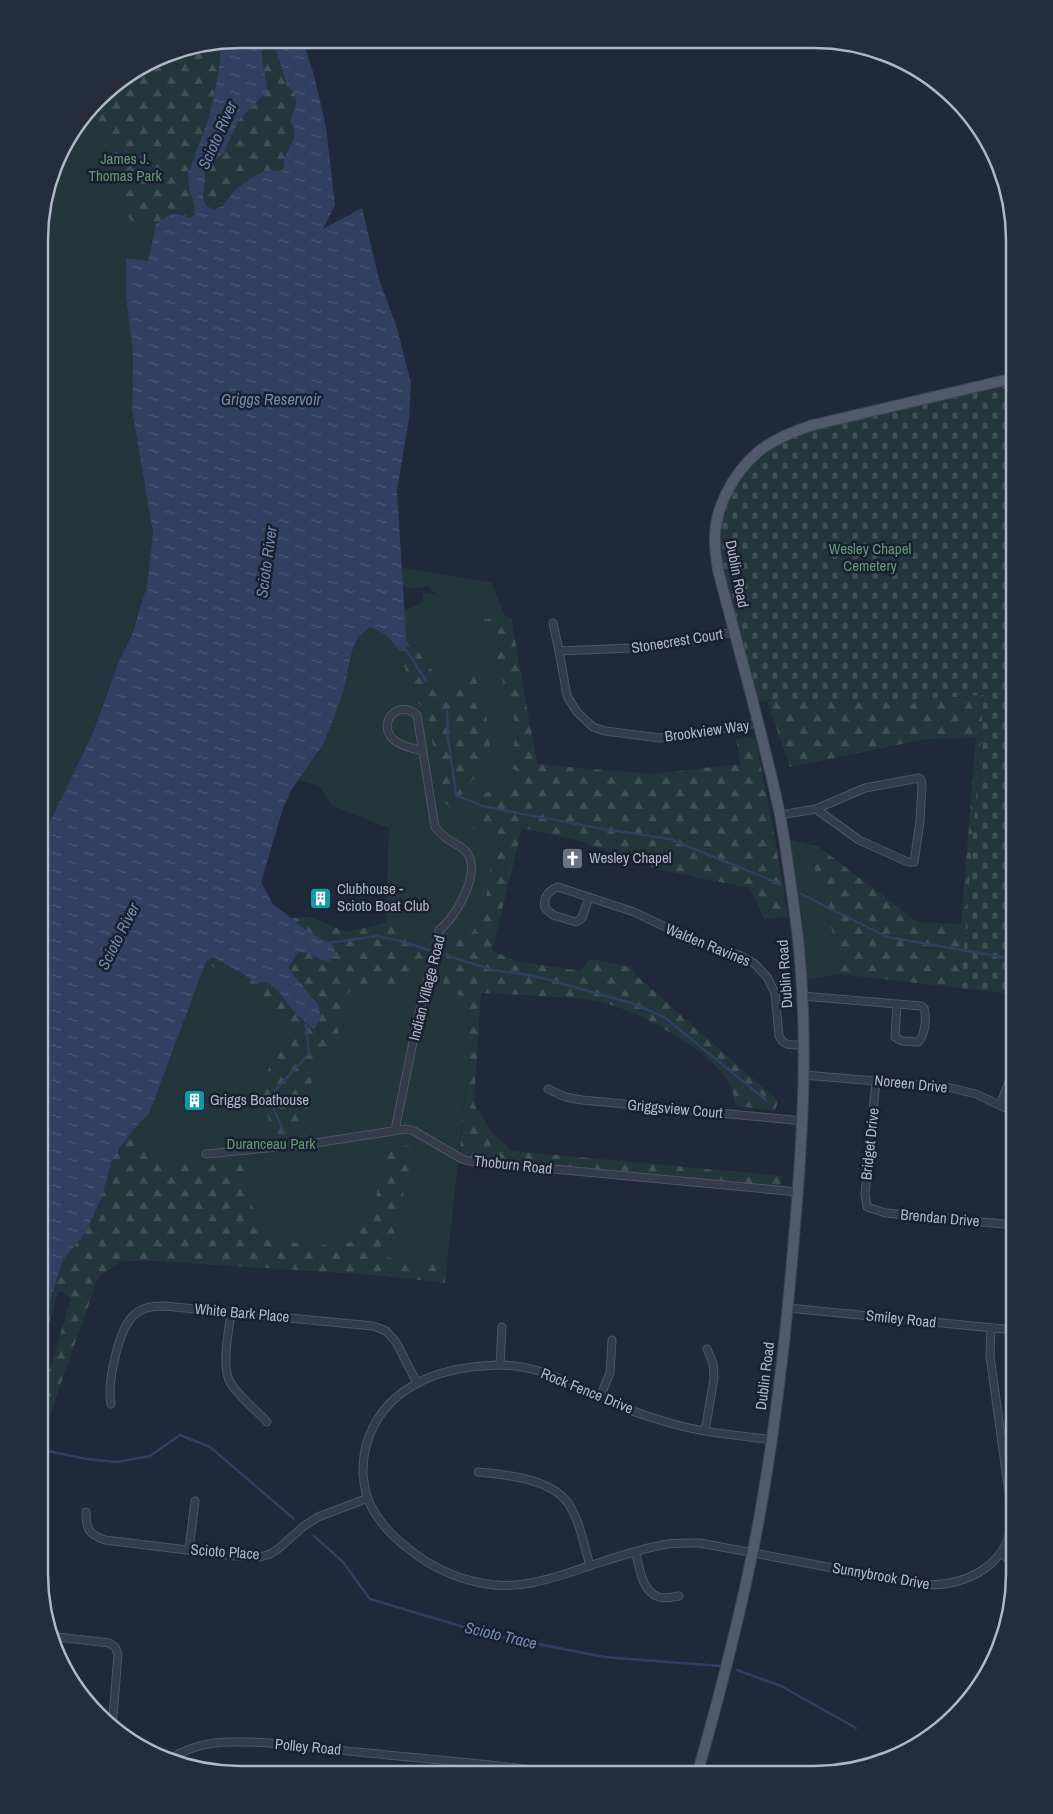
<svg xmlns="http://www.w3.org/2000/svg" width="1053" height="1814" font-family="'Archivo Narrow',sans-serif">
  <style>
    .green { fill: #22363c }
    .forest { fill: url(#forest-firs) }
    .cemetery { fill: url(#cemetery-stones) }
    .water { fill: url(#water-ripples); fill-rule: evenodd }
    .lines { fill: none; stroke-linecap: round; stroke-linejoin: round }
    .stream { stroke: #314061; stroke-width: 2.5 }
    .street-casing { stroke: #4e5665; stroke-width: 9 }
    .primary-casing { stroke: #3d4454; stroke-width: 12 }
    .street { stroke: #343b4b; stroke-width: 7 }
    .primary { stroke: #515a6b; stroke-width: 10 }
    .labels { text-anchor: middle; stroke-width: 5; stroke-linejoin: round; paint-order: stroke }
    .park-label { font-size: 15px; fill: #649975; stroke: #19202f }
    .street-label { font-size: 15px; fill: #aeb6c7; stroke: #19202f }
    .poi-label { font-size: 15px; fill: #aeb6c7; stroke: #19202f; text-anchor: start }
    .water-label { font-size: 16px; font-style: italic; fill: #7489b2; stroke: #19202f }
    .rim { fill: none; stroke: #aeb6c7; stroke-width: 2.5 }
  </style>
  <defs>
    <pattern id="forest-firs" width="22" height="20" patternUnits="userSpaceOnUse" patternTransform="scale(1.25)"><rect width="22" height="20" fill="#22363c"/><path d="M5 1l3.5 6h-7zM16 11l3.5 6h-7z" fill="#405157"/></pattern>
    <pattern id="cemetery-stones" width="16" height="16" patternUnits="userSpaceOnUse" patternTransform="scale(1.25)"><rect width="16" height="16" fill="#22363c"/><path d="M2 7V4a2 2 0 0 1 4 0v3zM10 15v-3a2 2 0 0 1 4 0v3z" fill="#405157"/></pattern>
    <pattern id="water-ripples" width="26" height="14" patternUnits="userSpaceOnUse" patternTransform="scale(1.25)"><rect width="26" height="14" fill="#314061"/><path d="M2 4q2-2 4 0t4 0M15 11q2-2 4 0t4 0" fill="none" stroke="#4c5976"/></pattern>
  </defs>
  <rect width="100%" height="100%" fill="#20293a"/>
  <g class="green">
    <path d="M221 42 154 230 148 261 126 258V297L133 354 132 411 153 533 148 586 131 634 118 663 93 733 40 842V213L60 150 107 89 163 54Z"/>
    <path d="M389 566 491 582 506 618 532 770 468 998 469 1058 445 1283 376 1275 155 1261 134 1129 149 1114 206 962 336 955 291 918 310 917 346 932 386 923 389 828 332 806 319 786 299 780 324 743 351 663 353 648 360 635 370 626C384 631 391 639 400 651L403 616 405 610 423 602V594H435L429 586 410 589 394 582Z"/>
    <path d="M790 840 808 844 839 956 838 974 807 980 802 916Z"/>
  </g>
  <g class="forest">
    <path d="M221 42 219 71 209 117 188 174 189 188 195 207 194 216 189 218 180 213 156 224 154 230 133 223 127 215 105 141 91 109 107 89 163 54Z"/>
    <path d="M262 42 276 50 287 86 295 93 296 104 290 121C298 136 292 140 286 155 284 159 284 165 283 170L267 171 229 196 223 206 214 209 206 206 203 197 206 169 224 152 239 120 267 80 261 61Z"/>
    <path d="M511 617 537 764 650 774 741 764 736 739 755 737 773 828 788 917 765 919 750 888 660 870 584 842 522 828 492 951 517 961 580 971 590 959 630 967 637 976 778 1101 775 1111 736 1106C734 1099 733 1090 730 1084 711 1050 633 1007 595 1001 559 996 518 995 481 993L474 1104 491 1132 512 1151 782 1176 781 1187 459 1158 469 1058 468 998 443 990 448 939 472 933 484 913 494 843 470 825 485 793 518 783 522 774 510 767 517 727 483 619Z"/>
    <path d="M406 635 445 688 473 673 484 698 491 755 451 809 442 799 427 711 414 699 400 651 407 650Z"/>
    <path d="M984 695 968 901 1014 994 838 974 839 956 808 844 819 847 917 922 961 924 976 738 926 739 790 767 767 701 925 699Z"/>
    <path d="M310 917 346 932 386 923 412 931 430 943 424 969 412 980 399 989 351 990 342 1001 338 1034 310 1085 309 1104 301 1134 276 1137 272 1133 262 1091 274 1050 290 1030 260 997 206 962 213 957 243 974 256 983 267 982 278 991 297 1015 318 1006 288 969 298 952H308L317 958 333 945 310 933 291 918Z"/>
    <path d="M134 1129 142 1139 160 1157 193 1163 242 1157 256 1223 279 1240 316 1246 353 1242 374 1209 385 1150 415 1144 388 1258 447 1265 445 1283 376 1275 155 1261H121L98 1278 39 1446V1404L71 1299 64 1292H58L39 1360V1334L63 1260 86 1232 101 1199 113 1157Z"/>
  </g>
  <path class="cemetery" d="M1014 378V994L961 988 984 695 925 699 752 701 714 542 736 477 784 436Z"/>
  <path class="water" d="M239 39H302L314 75 326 127 335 205 323 229 362 208 379 279 397 328 411 383 409 419 397 491 407 651H400C391 640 384 631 370 627L360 635 353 648 343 693 324 743 292 789 283 808 261 882 273 904 310 933 333 945 336 955 328 962C316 958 311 952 298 952L288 968 318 1005 321 1018 314 1029 297 1015 278 991 267 982 256 983 243 974 213 957 206 962 149 1114 134 1129 113 1157 101 1199 86 1232 63 1260 39 1334 40 842 93 733 118 663 132 634 147 586 153 533 132 411 133 354 126 297V258L148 261 156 224C169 215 174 210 189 218L194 216 195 207 189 188 188 174 209 117 219 71 221 42ZM263 42 276 50 287 86 295 93 296 104 290 121C299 136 292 141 286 155 284 159 284 165 283 170 278 171 271 170 267 171 250 176 231 191 223 206L214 209 206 206 203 197 206 169 224 152 239 120 267 91C267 73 259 61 263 42Z"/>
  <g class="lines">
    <g class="stream">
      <path d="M407 651 426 681"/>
      <path d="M447 712 448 737 456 795 482 806 597 828 670 839 780 884"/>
      <path d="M801 894 887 937 1014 959"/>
      <path d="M328 943 377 936 400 941 493 970 535 976 631 1003 664 1017 766 1100"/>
      <path d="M284 1132 272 1105 276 1089 309 1054 306 1022"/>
      <path d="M39 1449 86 1459 117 1462 150 1456 180 1435 210 1447 294 1519"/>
      <path d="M314 1536 343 1562 370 1599 487 1634 604 1657 720 1666"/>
      <path d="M737 1670 781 1686 856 1728"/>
    </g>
    <defs>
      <g id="street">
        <path d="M553 623 559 651 567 696 577 712 593 727 605 731 660 738 758 723"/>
        <path d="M559 651 655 647 734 632"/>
        <path d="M780 815 816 809 865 788 919 778 921 780 922 785 920 821 914 862H908L859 840 816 809"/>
        <path d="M589 897 582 918 576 922 553 915 545 908C543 897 548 891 558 887L634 912 699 943 739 955 755 964 767 977 775 993 779 1036C784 1047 794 1045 803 1045"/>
        <path d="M802 996 921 1006 924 1008C927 1017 925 1036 918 1042L902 1041 895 1037 897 1005"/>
        <path d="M804 1075 947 1087 976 1094 1014 1112"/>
        <path d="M876 1081 865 1194 867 1207 886 1213 1014 1225"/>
        <path d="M548 1089 565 1097 582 1100 803 1121"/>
        <path d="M1000 1105 1013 1072 1014 1065"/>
        <path d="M395 1130 419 1013 439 939V930C456 918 480 875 468 854 463 846 454 844 446 838 442 835 439 831 435 827L417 715C397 698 377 724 393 739 400 746 414 749 423 751"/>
        <path d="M206 1154 309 1144 406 1129 414 1131 462 1159 468 1161 798 1192"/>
        <path d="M788 1308 1014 1330"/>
        <path d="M231 1312C229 1331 221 1366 230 1382 238 1396 256 1410 267 1422"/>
        <path d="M500 1365 502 1327"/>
        <path d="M600 1397 610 1373 612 1340"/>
        <path d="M111 1404C107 1384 118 1328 135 1314 144 1307 153 1306 164 1306L373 1326 386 1331 396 1342 417 1383"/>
        <path d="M705 1431 714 1378 713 1363 707 1349"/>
        <path d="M773 1440C735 1435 695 1432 660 1420 647 1416 634 1412 622 1407 581 1390 543 1364 497 1365 470 1366 440 1370 416 1384 382 1402 362 1435 363 1474 364 1483 365 1495 370 1504 379 1523 393 1537 410 1550 430 1566 456 1578 481 1583 519 1591 554 1578 589 1566 611 1559 634 1551 657 1546 671 1542 686 1543 700 1543L918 1584C966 1590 1017 1562 1011 1508L990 1356 991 1328"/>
        <path d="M478 1472C506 1475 550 1478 568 1503 580 1521 584 1545 590 1566"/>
        <path d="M86 1512C86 1529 88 1534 105 1540L236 1556 260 1557 270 1554 278 1549 304 1526 318 1517 368 1498"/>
        <path d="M189 1550 195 1501"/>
        <path d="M636 1553C639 1567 642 1592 659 1597 665 1599 673 1597 679 1596"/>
        <path d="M1001 1553 1014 1564"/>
        <path d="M49 1636 109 1643 115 1647 118 1654 112 1729"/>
        <path d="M167 1761C187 1747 207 1742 231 1742 277 1741 323 1749 368 1753 436 1760 505 1765 572 1775"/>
      </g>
      <path id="primary" d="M697 1775C720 1694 741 1613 757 1530 775 1433 786 1336 794 1237 803 1136 809 1032 797 930 792 892 787 853 780 815 763 733 739 652 718 570 717 562 715 552 715 544 713 510 733 473 758 452 774 439 794 431 813 425L1014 378"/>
    </defs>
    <use href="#street" class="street-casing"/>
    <use href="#primary" class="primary-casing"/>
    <use href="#street" class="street"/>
    <use href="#primary" class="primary"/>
  </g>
  <defs>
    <symbol id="church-square" viewBox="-11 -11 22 22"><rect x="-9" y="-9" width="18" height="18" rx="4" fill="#6b7280" stroke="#19202f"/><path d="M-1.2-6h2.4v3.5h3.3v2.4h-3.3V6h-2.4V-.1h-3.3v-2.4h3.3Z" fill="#fff"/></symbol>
    <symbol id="building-square" viewBox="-11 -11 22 22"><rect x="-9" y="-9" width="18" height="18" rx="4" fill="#0f9aa8" stroke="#19202f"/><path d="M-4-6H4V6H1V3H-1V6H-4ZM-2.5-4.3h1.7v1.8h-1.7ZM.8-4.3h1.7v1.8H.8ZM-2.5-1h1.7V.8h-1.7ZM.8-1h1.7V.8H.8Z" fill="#fff"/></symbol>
  </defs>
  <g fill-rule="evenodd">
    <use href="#church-square" x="560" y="846" width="25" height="25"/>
    <use href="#building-square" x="308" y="886" width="25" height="25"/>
    <use href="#building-square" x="182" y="1088" width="25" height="25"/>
  </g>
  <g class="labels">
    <g class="park-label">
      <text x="125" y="164">James J.<tspan x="125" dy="17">Thomas Park</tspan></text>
      <text x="870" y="554">Wesley Chapel<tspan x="870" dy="17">Cemetery</tspan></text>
      <text x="271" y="1149">Duranceau Park</text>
    </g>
    <g class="street-label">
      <text transform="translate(737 574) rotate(79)" y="5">Dublin Road</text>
      <text transform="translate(677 641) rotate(-9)" y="5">Stonecrest Court</text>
      <text transform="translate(707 731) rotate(-8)" y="5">Brookview Way</text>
      <text transform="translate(708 945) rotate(22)" y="5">Walden Ravines</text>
      <text transform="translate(785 974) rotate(-94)" y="5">Dublin Road</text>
      <text transform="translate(427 988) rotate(-76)" y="5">Indian Village Road</text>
      <text transform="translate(911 1084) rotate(6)" y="5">Noreen Drive</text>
      <text transform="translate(675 1109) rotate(5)" y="5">Griggsview Court</text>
      <text transform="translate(870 1144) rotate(-84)" y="5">Bridget Drive</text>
      <text transform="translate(513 1165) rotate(6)" y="5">Thoburn Road</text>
      <text transform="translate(940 1218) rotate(5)" y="5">Brendan Drive</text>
      <text transform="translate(242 1313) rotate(5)" y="5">White Bark Place</text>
      <text transform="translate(901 1319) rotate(6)" y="5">Smiley Road</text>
      <text transform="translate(765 1376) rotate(-83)" y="5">Dublin Road</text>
      <text transform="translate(587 1391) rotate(22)" y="5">Rock Fence Drive</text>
      <text transform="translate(225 1552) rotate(4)" y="5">Scioto Place</text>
      <text transform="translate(881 1576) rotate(10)" y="5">Sunnybrook Drive</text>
      <text transform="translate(308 1747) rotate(5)" y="5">Polley Road</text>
    </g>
    <g class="poi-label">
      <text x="589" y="863">Wesley Chapel</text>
      <text x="337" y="894">Clubhouse -<tspan x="337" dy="17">Scioto Boat Club</tspan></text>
      <text x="210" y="1105">Griggs Boathouse</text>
    </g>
    <g class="water-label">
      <text transform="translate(217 135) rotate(-66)" y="6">Scioto River</text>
      <text x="271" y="405">Griggs Reservoir</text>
      <text transform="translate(266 562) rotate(-82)" y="6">Scioto River</text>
      <text transform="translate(118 936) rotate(-63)" y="6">Scioto River</text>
      <text transform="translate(501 1635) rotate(13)" y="6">Scioto Trace</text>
    </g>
  </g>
  <path d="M0 0H1053V1814H0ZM240 48H814A192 192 0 0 1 1006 240V1574A192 192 0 0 1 814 1766H240A192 192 0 0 1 48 1574V240A192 192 0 0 1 240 48Z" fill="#252c3b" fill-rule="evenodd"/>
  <path class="rim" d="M240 48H814A192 192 0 0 1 1006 240V1574A192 192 0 0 1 814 1766H240A192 192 0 0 1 48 1574V240A192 192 0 0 1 240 48Z"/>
</svg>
